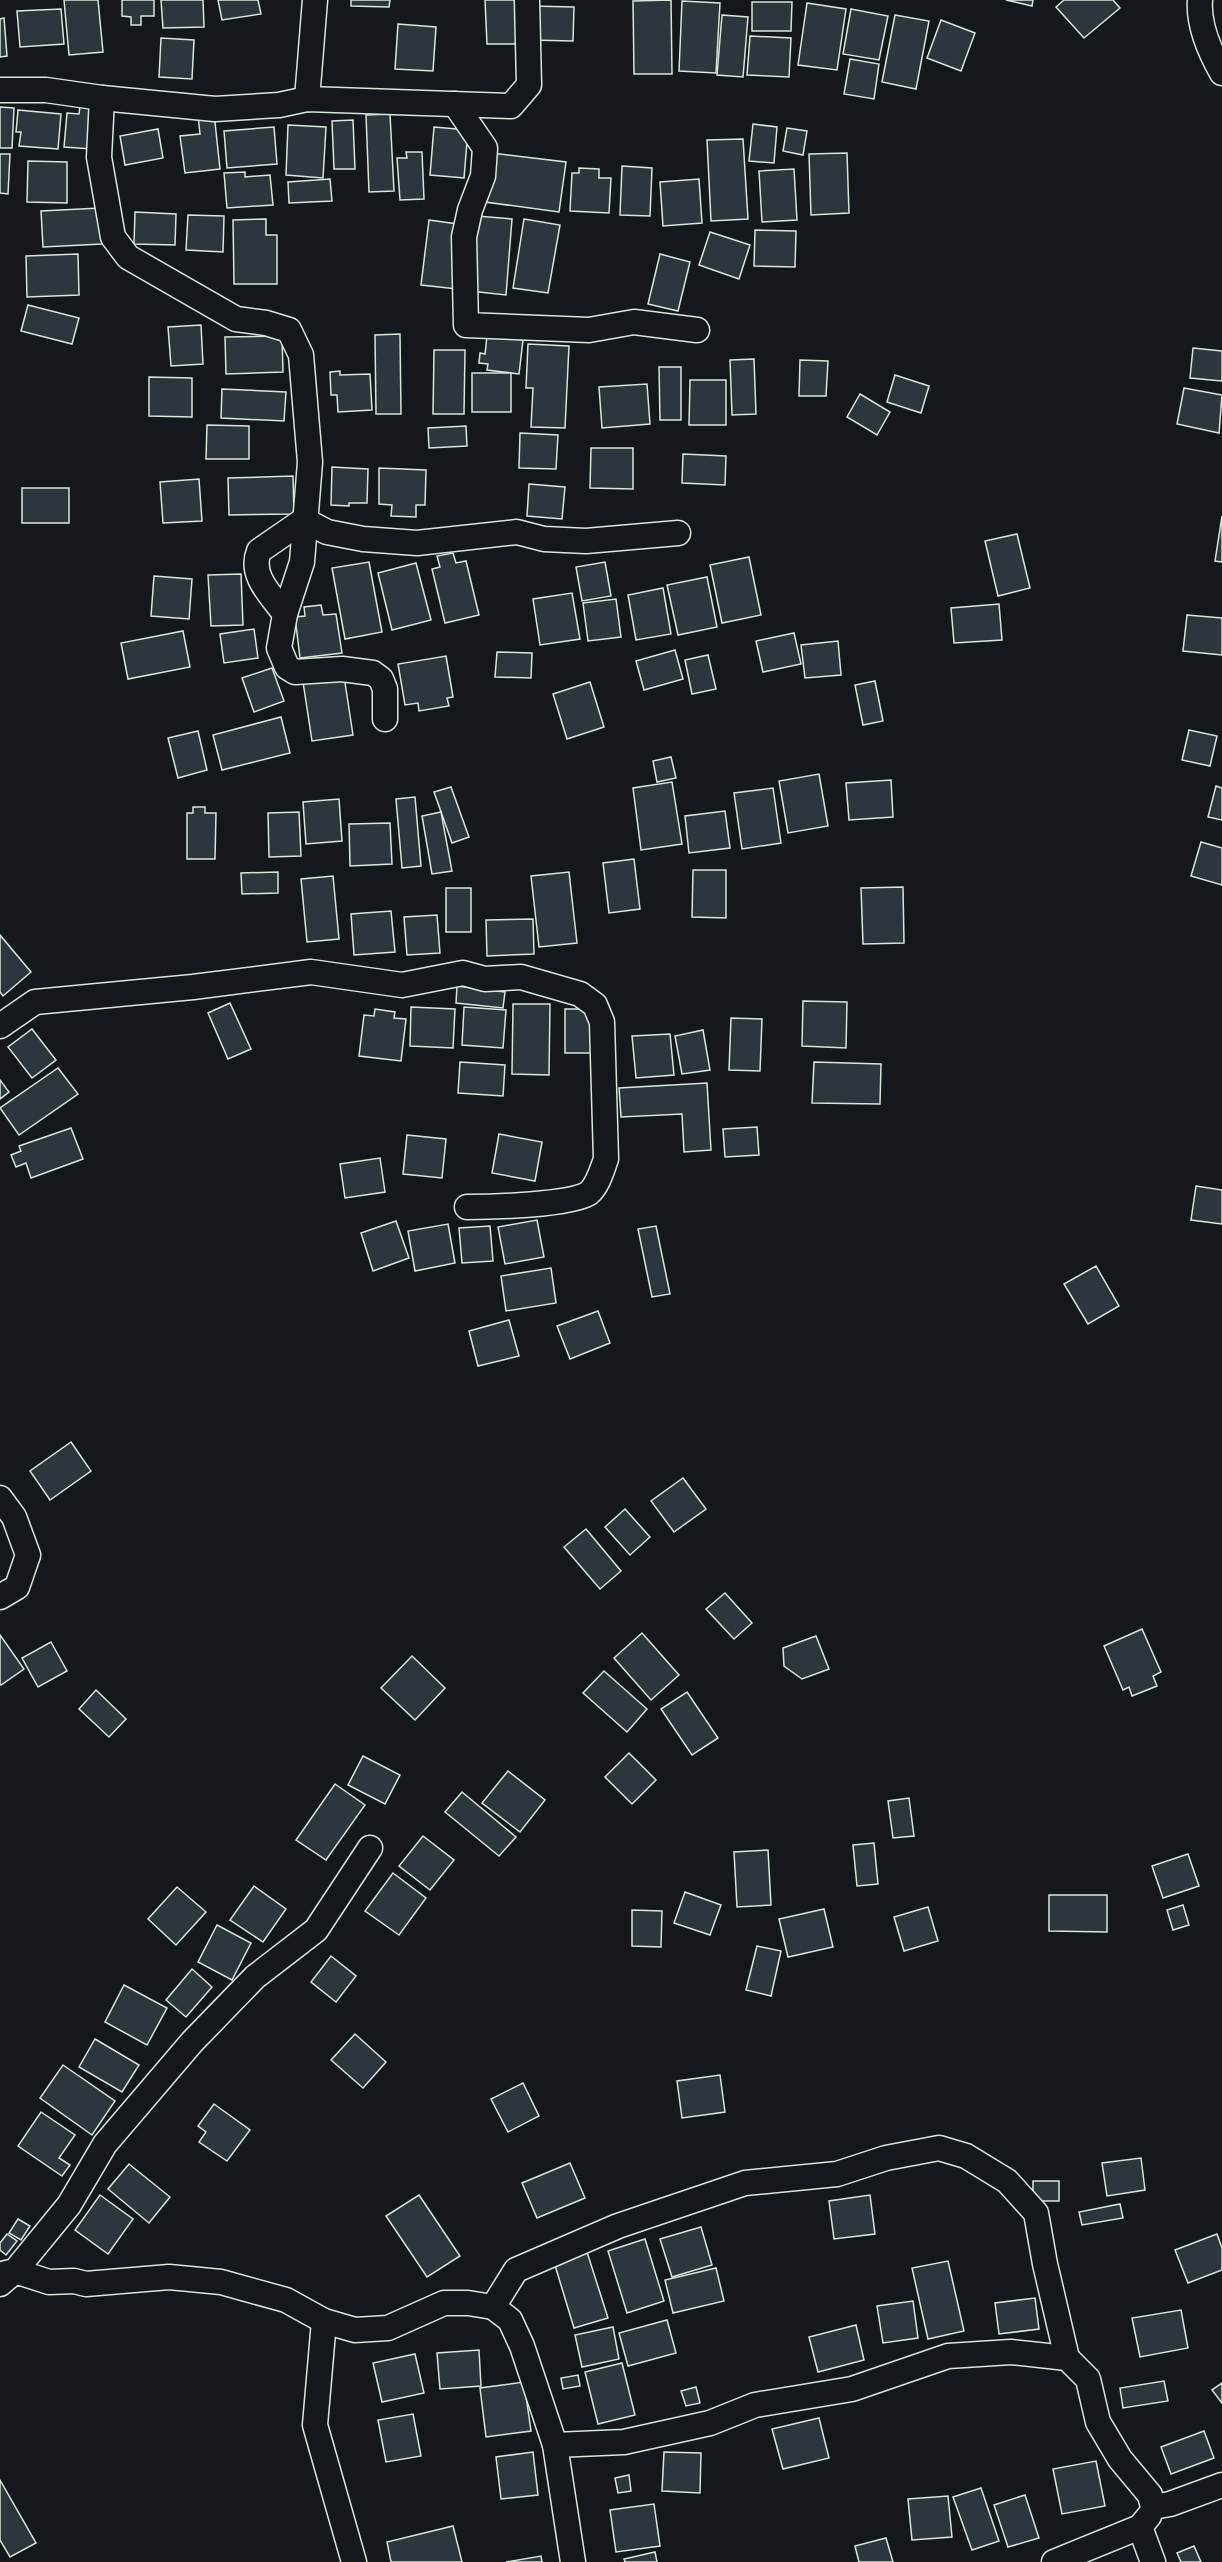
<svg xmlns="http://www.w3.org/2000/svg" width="1222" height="2562" font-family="Helvetica,sans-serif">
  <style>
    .building { fill: #2c363c; stroke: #d8e6dc; stroke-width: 1.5 }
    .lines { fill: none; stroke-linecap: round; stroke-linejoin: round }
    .minor-casing { stroke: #d8e6dc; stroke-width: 27 }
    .minor { stroke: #14181c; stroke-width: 24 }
  </style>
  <rect width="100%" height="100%" fill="#14181c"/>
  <g class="building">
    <path d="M64 0H98L103 52 69 55Z"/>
    <path d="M122 0H154V16H141V25H131V17L122 16Z"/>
    <path d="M161 0H203L204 27 163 28Z"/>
    <path d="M218 0H258L261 14 222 20Z"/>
    <path d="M351 0H390L389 7 351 6Z"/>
    <path d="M485 0H516L517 44H487Z"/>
    <path d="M671 0 672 74H634L633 1Z"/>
    <path d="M1006 0H1033L1032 6Z"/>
    <path d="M1064 0H1113L1120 8 1084 38 1056 7Z"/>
    <path d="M682 1 720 3 716 73 679 71Z"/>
    <path d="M752 2H792L791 31H752Z"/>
    <path d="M807 3 846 9 837 70 798 65Z"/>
    <path d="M530 6 574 7 573 41 530 40Z"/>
    <path d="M61 9 64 44 20 47 17 11Z"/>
    <path d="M851 9 888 16 879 60 843 54Z"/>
    <path d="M722 15 748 17 743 77 717 75Z"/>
    <path d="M895 15 929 21 916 89 882 82Z"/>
    <path d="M4 18 7 56 0 57V19Z"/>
    <path d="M941 20 975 33 961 71 927 58Z"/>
    <path d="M398 24 436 27 433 71 395 69Z"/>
    <path d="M750 36 791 38 789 77 747 75Z"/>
    <path d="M161 38 194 40 192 79 159 77Z"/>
    <path d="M850 59 879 64 874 99 844 94Z"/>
    <path d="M80 106 94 107 91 149 64 147 67 113 79 114Z"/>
    <path d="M0 107 14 108 12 148H0Z"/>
    <path d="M18 110 61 114 58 149 19 146 21 132H16Z"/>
    <path d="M214 113 220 169 185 173 180 136 200 134 198 115Z"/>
    <path d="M390 114 394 191 369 192 366 115Z"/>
    <path d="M353 120 355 169H334L332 121Z"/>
    <path d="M753 124 777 127 774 163 749 161Z"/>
    <path d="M288 125 326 127 323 178 286 175Z"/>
    <path d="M274 127 277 164 227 168 224 131Z"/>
    <path d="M434 127 468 130 464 178 430 175Z"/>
    <path d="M787 128 807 131 803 155 783 151Z"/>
    <path d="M158 129 163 158 125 165 120 136Z"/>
    <path d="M743 139 748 219 711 221 707 140Z"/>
    <path d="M406 152H422L424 199 400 200 397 158H407Z"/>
    <path d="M492 153 566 162 559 212 485 202Z"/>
    <path d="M847 153 849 213 811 215 809 154Z"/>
    <path d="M0 154H10L8 194 0 193Z"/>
    <path d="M28 161 67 162V203L27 202Z"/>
    <path d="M622 166 652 168 650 216 620 215Z"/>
    <path d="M579 168 599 169V178H611L609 213 570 211 572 173H579Z"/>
    <path d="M794 169 797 220 762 222 759 171Z"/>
    <path d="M245 172V177L270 175 273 205 227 208 224 173Z"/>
    <path d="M330 179 332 201 289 203 288 182Z"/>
    <path d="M699 179 702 223 663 226 660 182Z"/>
    <path d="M100 208 102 244 43 247 41 211Z"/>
    <path d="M135 212 176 214 175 245 134 244Z"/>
    <path d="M188 215 224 216 223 252 186 250Z"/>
    <path d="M477 216 512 219 506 295 470 291Z"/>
    <path d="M266 219V235H277V284H234L233 220Z"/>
    <path d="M524 219 560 225 548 293 513 288Z"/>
    <path d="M429 220 465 225 457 289 421 285Z"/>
    <path d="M755 230 796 231 795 267 754 266Z"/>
    <path d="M710 232 750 245 739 279 699 265Z"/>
    <path d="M78 254 79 295 27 297 26 256Z"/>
    <path d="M660 254 690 262 678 311 648 304Z"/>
    <path d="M28 305 79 318 72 344 21 331Z"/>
    <path d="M201 325 203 364 171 366 168 327Z"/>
    <path d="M400 334 401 414H376L375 335Z"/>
    <path d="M282 336 283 372 226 374 225 337Z"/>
    <path d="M487 336 523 340 519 374 487 370 488 364 479 363 480 353 485 354Z"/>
    <path d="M528 344 569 346 565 428 531 427 533 388H526Z"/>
    <path d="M1193 348 1222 351V381L1190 378Z"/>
    <path d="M434 350H465L464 414H433Z"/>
    <path d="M754 359 756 414 732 415 730 360Z"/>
    <path d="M800 360 828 361 826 396H799Z"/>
    <path d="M659 367H681V420H660Z"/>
    <path d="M340 371V375L370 374 372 410 338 412 337 395H331L330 372Z"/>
    <rect x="472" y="373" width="39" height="39"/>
    <path d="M895 375 929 386 921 413 887 402Z"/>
    <path d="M149 377 192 378V417L149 416Z"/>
    <path d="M690 380H726V425H689Z"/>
    <path d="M647 384 650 424 602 428 599 387Z"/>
    <path d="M1184 388 1222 395 1219 433 1177 424Z"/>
    <path d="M222 389 286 392 284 421 221 418Z"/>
    <path d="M860 394 890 412 877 435 847 417Z"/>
    <path d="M207 425 249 426V459H206Z"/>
    <path d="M466 426 467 446 429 448 428 428Z"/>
    <path d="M520 433 558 435 556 469 519 468Z"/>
    <path d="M591 448H633V489L590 488Z"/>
    <path d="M683 454 726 456 725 485 682 483Z"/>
    <path d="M332 467 368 469 367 503H349V506L331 505Z"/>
    <path d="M379 468 426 470 425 505H416V517L391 516 392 505 379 504Z"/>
    <path d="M293 476 294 514 229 515 228 478Z"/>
    <path d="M199 479 202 521 163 523 160 482Z"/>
    <path d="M529 484 565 487 562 519 527 516Z"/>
    <rect x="22" y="488" width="47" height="35"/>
    <path d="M1222 516V562L1215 561Z"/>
    <path d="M1017 534 1030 588 998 596 985 541Z"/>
    <path d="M453 553 456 563 466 561 479 615 445 623 432 569 440 567 437 556Z"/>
    <path d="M749 557 761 615 722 623 710 565Z"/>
    <path d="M369 562 382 632 345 639 332 568Z"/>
    <path d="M605 562 611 596 582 601 576 567Z"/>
    <path d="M416 563 431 620 392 630 378 573Z"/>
    <path d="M241 574 243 625 211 626 208 575Z"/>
    <path d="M154 576 192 579 189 619 151 616Z"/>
    <path d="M707 577 717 627 678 635 667 585Z"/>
    <path d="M663 588 671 634 636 640 628 595Z"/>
    <path d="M572 593 580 639 540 645 533 599Z"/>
    <path d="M616 599 621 637 588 641 583 603Z"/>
    <path d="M999 604 1002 640 954 643 951 608Z"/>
    <path d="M321 605 323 615 336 614 342 653 300 658 295 617 305 616 304 607Z"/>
    <path d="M1187 615 1222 618V655L1183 651Z"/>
    <path d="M254 629 258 658 224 663 220 634Z"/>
    <path d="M183 631 190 667 128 679 121 643Z"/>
    <path d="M794 633 801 664 763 672 756 641Z"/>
    <path d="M838 641 841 675 805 678 801 645Z"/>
    <path d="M675 650 683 679 644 690 636 661Z"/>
    <path d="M497 652 532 653 531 678 495 677Z"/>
    <path d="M708 655 716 689 692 694 685 660Z"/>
    <path d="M446 656 453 697 447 698 449 706 419 711 418 703 405 705 398 664Z"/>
    <path d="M272 668 284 701 254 712 242 678Z"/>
    <path d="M344 676 353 735 312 741 303 682Z"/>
    <path d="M875 681 883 721 863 725 855 685Z"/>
    <path d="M590 682 604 727 567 739 553 694Z"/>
    <path d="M281 717 290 753 222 770 213 735Z"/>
    <path d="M1189 730 1217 736 1210 766 1182 760Z"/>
    <path d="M198 731 207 770 178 778 168 738Z"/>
    <path d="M671 757 676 778 657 782 653 761Z"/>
    <path d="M819 774 828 826 788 833 779 781Z"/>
    <path d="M891 780 893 817 849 820 846 783Z"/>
    <path d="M672 782 682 844 641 850 633 788Z"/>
    <path d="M1216 786 1222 788V820L1208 817Z"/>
    <path d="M451 787 469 837 452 843 434 792Z"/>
    <path d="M773 788 781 843 742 849 734 793Z"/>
    <path d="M415 797 421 866 402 868 396 799Z"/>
    <path d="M339 799 342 841 306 844 303 802Z"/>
    <path d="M193 807H205V813H216L215 859H187V813H193Z"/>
    <path d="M725 811 730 848 689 853 685 816Z"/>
    <path d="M299 812 301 856 269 857 268 813Z"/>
    <path d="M441 812 452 871 432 874 422 816Z"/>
    <path d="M390 823 392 864 350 866 349 824Z"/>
    <path d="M1201 842 1222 848V885L1191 876Z"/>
    <path d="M634 859 640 909 609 913 603 863Z"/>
    <path d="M693 870H726V918L692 917Z"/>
    <path d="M278 872V893L242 894 241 873Z"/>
    <path d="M569 872 577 943 539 947 531 876Z"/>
    <path d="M333 876 339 939 307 942 301 879Z"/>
    <path d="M903 887 904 943 863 944 861 888Z"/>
    <rect x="446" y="888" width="25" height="44"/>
    <path d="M391 911 395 952 354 955 351 914Z"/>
    <path d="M437 915 440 953 407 955 404 917Z"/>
    <path d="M533 919 534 954 487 956 486 920Z"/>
    <path d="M0 935 31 972 3 996 0 992Z"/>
    <path d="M457 986 505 992 503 1008 456 1003Z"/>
    <path d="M803 1001 847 1002 846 1048 802 1046Z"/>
    <path d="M230 1003 251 1049 228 1059 208 1013Z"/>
    <path d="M513 1004H550L549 1075 512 1074Z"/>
    <path d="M411 1007 455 1009 453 1048 410 1046Z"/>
    <path d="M464 1007 506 1010 503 1048 462 1045Z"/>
    <path d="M375 1009 395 1012 394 1018 406 1019 401 1061 359 1056 364 1015 374 1016Z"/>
    <path d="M565 1009H591L592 1053H565Z"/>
    <path d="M731 1018 762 1019 760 1071 729 1070Z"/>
    <path d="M32 1029 56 1060 32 1078 8 1047Z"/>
    <path d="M703 1030 710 1070 682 1074 675 1036Z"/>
    <path d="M670 1034 674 1075 636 1078 632 1036Z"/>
    <path d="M460 1062 505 1065 503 1096 458 1093Z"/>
    <path d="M814 1062 881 1064 880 1104 812 1103Z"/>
    <path d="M58 1068 78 1094 19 1135 0 1108Z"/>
    <path d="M0 1080 9 1092 0 1099Z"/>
    <path d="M707 1083 711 1150 684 1152 682 1114 621 1117 619 1088Z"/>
    <path d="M757 1127 759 1155 725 1157 723 1129Z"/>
    <path d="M71 1128 83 1159 31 1178 26 1163 16 1167 11 1155 21 1151 19 1146Z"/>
    <path d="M499 1134 542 1142 535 1181 492 1173Z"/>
    <path d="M407 1135 446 1139 442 1178 403 1174Z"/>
    <path d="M380 1158 385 1192 345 1198 340 1164Z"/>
    <path d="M1196 1186 1222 1190V1224L1191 1220Z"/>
    <path d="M537 1220 544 1257 505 1264 498 1227Z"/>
    <path d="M396 1221 409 1258 373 1271 361 1233Z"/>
    <path d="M448 1224 455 1263 415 1271 408 1231Z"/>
    <path d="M490 1226 493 1261 462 1263 459 1228Z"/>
    <path d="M656 1226 670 1294 652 1297 638 1229Z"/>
    <path d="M1096 1266 1119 1306 1088 1324 1064 1284Z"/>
    <path d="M551 1268 556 1303 506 1311 501 1276Z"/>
    <path d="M598 1311 610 1343 570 1359 557 1326Z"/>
    <path d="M509 1320 519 1356 478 1366 469 1331Z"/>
    <path d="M71 1442 91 1471 50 1500 30 1471Z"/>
    <path d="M683 1478 706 1509 674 1532 651 1501Z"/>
    <path d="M625 1509 650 1537 630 1555 605 1527Z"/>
    <path d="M586 1529 621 1571 600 1589 564 1547Z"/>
    <path d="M725 1593 752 1623 734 1639 706 1609Z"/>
    <path d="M1142 1629 1161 1672 1153 1676 1157 1686 1132 1696 1129 1687 1123 1690 1104 1646Z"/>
    <path d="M642 1633 679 1675 651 1700 614 1658Z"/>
    <path d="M0 1635 24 1669 1 1685 0 1684Z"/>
    <path d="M816 1636 829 1669 802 1679 784 1666 783 1648Z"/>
    <path d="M51 1642 67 1671 38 1687 22 1658Z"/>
    <path d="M412 1656 445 1688 415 1720 381 1688Z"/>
    <path d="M604 1671 647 1709 627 1732 583 1693Z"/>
    <path d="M96 1690 126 1719 109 1737 79 1709Z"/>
    <path d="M687 1692 718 1738 692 1755 661 1709Z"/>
    <path d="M629 1753 656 1780 632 1804 605 1777Z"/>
    <path d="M363 1756 400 1775 385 1804 348 1785Z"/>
    <path d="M508 1771 545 1800 520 1832 482 1803Z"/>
    <path d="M335 1784 365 1805 326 1860 296 1840Z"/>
    <path d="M462 1792 516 1837 499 1856 445 1812Z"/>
    <path d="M909 1798 914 1836 893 1838 888 1801Z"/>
    <path d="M423 1836 454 1860 430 1890 399 1866Z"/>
    <path d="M874 1843 878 1884 857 1886 853 1845Z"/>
    <path d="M768 1850 771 1905 737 1907 734 1852Z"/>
    <path d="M1188 1854 1199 1886 1163 1898 1152 1866Z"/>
    <path d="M393 1873 426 1898 399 1935 365 1911Z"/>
    <path d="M254 1886 286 1909 263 1942 230 1920Z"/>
    <path d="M177 1887 206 1912 176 1945 148 1919Z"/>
    <path d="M685 1892 721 1905 710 1935 674 1923Z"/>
    <path d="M1049 1895H1107V1932L1049 1931Z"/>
    <path d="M1183 1905 1189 1925 1173 1930 1167 1910Z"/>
    <path d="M928 1907 938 1941 904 1951 894 1917Z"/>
    <path d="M824 1909 833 1947 788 1957 779 1919Z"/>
    <path d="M632 1910 662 1911 661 1947 632 1946Z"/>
    <path d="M217 1925 251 1943 232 1980 198 1962Z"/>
    <path d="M757 1946 781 1951 771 1996 746 1990Z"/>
    <path d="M331 1956 356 1976 336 2002 311 1982Z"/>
    <path d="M192 1969 212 1987 186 2017 166 2000Z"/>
    <path d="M124 1985 167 2008 147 2045 105 2022Z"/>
    <path d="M355 2034 386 2062 363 2088 331 2060Z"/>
    <path d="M95 2039 139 2065 122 2092 79 2067Z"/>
    <path d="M63 2065 115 2101 92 2135 40 2098Z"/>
    <path d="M720 2075 725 2112 682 2118 677 2081Z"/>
    <path d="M523 2083 539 2116 508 2132 491 2099Z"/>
    <path d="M214 2104 250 2130 227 2161 199 2142 206 2132 198 2126Z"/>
    <path d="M41 2112 75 2135 59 2158 70 2165 62 2176 18 2146Z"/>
    <path d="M1141 2158 1145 2190 1107 2196 1102 2163Z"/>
    <path d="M570 2163 585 2198 537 2218 522 2183Z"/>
    <path d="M129 2164 170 2197 149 2223 108 2189Z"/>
    <rect x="1033" y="2181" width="26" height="20"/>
    <path d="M100 2195 133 2219 108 2254 75 2230Z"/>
    <path d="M419 2195 460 2256 427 2277 386 2216Z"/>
    <path d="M870 2195 875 2234 834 2239 829 2201Z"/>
    <path d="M1120 2204 1123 2218 1082 2225 1079 2212Z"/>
    <path d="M18 2219 30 2226 21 2240 9 2233Z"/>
    <path d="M701 2227 712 2265 672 2277 660 2239Z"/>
    <path d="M7 2234 17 2241 6 2255 0 2250V2243Z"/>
    <path d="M1217 2234 1222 2248V2270L1188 2283 1175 2250Z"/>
    <path d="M645 2239 664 2301 627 2313 608 2251Z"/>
    <path d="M587 2252 608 2318 574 2328 554 2262Z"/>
    <path d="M948 2261 964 2331 928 2339 912 2268Z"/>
    <path d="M716 2268 724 2301 673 2313 665 2280Z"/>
    <path d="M1035 2298 1039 2329 999 2334 995 2303Z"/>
    <path d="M913 2301 918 2338 883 2343 877 2306Z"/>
    <path d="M1181 2310 1188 2348 1140 2357 1132 2318Z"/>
    <path d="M667 2320 676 2353 628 2366 619 2333Z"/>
    <path d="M856 2325 864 2360 818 2372 809 2337Z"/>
    <path d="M613 2327 619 2359 582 2367 575 2335Z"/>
    <path d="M479 2350 481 2386 440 2389 437 2353Z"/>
    <path d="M415 2354 424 2393 382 2402 373 2363Z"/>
    <path d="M622 2363 635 2415 598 2424 585 2372Z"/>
    <path d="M578 2375 580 2386 563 2389 561 2378Z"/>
    <path d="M1164 2381 1168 2401 1123 2408 1120 2388Z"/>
    <path d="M524 2382 531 2431 486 2437 480 2388Z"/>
    <path d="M1222 2383V2403L1212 2390Z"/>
    <path d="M696 2387 700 2403 686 2406 681 2391Z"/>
    <path d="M413 2414 421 2456 386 2462 378 2420Z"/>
    <path d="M819 2418 829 2458 783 2469 772 2429Z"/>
    <path d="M1204 2431 1214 2458 1171 2474 1161 2447Z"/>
    <path d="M533 2452 538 2495 501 2499 496 2457Z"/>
    <path d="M664 2452 701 2453 700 2493 662 2491Z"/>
    <path d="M1096 2461 1105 2506 1062 2514 1053 2469Z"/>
    <path d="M629 2475 631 2491 618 2493 615 2478Z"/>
    <path d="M0 2480 36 2543 10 2557 0 2540Z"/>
    <path d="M981 2488 999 2541 972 2550 953 2497Z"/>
    <path d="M1025 2495 1039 2538 1008 2547 994 2505Z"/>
    <path d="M948 2496 952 2537 912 2540 908 2499Z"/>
    <path d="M654 2504 660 2546 616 2552 610 2510Z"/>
    <path d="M453 2526 462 2562H391L387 2542Z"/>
    <path d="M886 2538 893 2562H859L855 2546Z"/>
    <path d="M1194 2546 1201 2562H1181L1177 2553Z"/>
    <path d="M655 2552 657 2562H625L624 2559Z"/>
    <path d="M541 2556 542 2562H506Z"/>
  </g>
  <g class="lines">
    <defs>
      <g id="minor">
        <path d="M1200 0C1198 25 1210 52 1222 73"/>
        <path d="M0 90H46L102 98 215 109 279 105 307 99 511 106 529 85 527 0"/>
        <path d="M102 98 99 157 113 237 128 257 236 319 266 323 289 330 301 355 310 462 302 562 285 614 279 648 287 667 295 672 342 669 373 673 381 679 385 689V719"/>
        <path d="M307 99 315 0"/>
        <path d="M455 104 485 148 483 176 470 210 464 237 466 325 589 330 634 322 697 330"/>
        <path d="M304 520 327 532 363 539 417 543 517 532 544 539 586 541 678 533"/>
        <path d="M285 614C271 595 249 575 259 551L304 520"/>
        <path d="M0 1026 35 1002 193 987 311 972 402 985 463 973 485 979 521 977 580 994 595 1005 602 1022 606 1159C602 1170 598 1185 589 1193 571 1205 491 1207 467 1207"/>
        <path d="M0 1498 14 1517 28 1555 17 1587 0 1597"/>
        <path d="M2 2274 15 2271 69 2205 105 2144 192 2042 255 1977 316 1930 370 1848"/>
        <path d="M0 2284 15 2271 49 2282 74 2281 86 2284 169 2277 221 2282 286 2300 324 2321 355 2330 388 2328 444 2303H468L493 2307 510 2320 522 2346 555 2445 573 2562"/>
        <path d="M493 2307 516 2270 618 2226 745 2183 837 2174 886 2158 939 2148 966 2156 1007 2181 1036 2213 1045 2264 1067 2358"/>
        <path d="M324 2321 315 2425 354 2562"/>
        <path d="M555 2445 624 2442 710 2423 755 2405 852 2389 948 2356 1011 2352 1067 2358 1088 2379 1098 2422 1120 2459 1150 2495 1153 2507 1170 2504 1222 2485"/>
        <path d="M1149 2516 1140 2527 1153 2562"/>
        <path d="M1054 2562 1140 2527"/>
      </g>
    </defs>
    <use href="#minor" class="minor-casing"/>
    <use href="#minor" class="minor"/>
  </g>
</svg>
